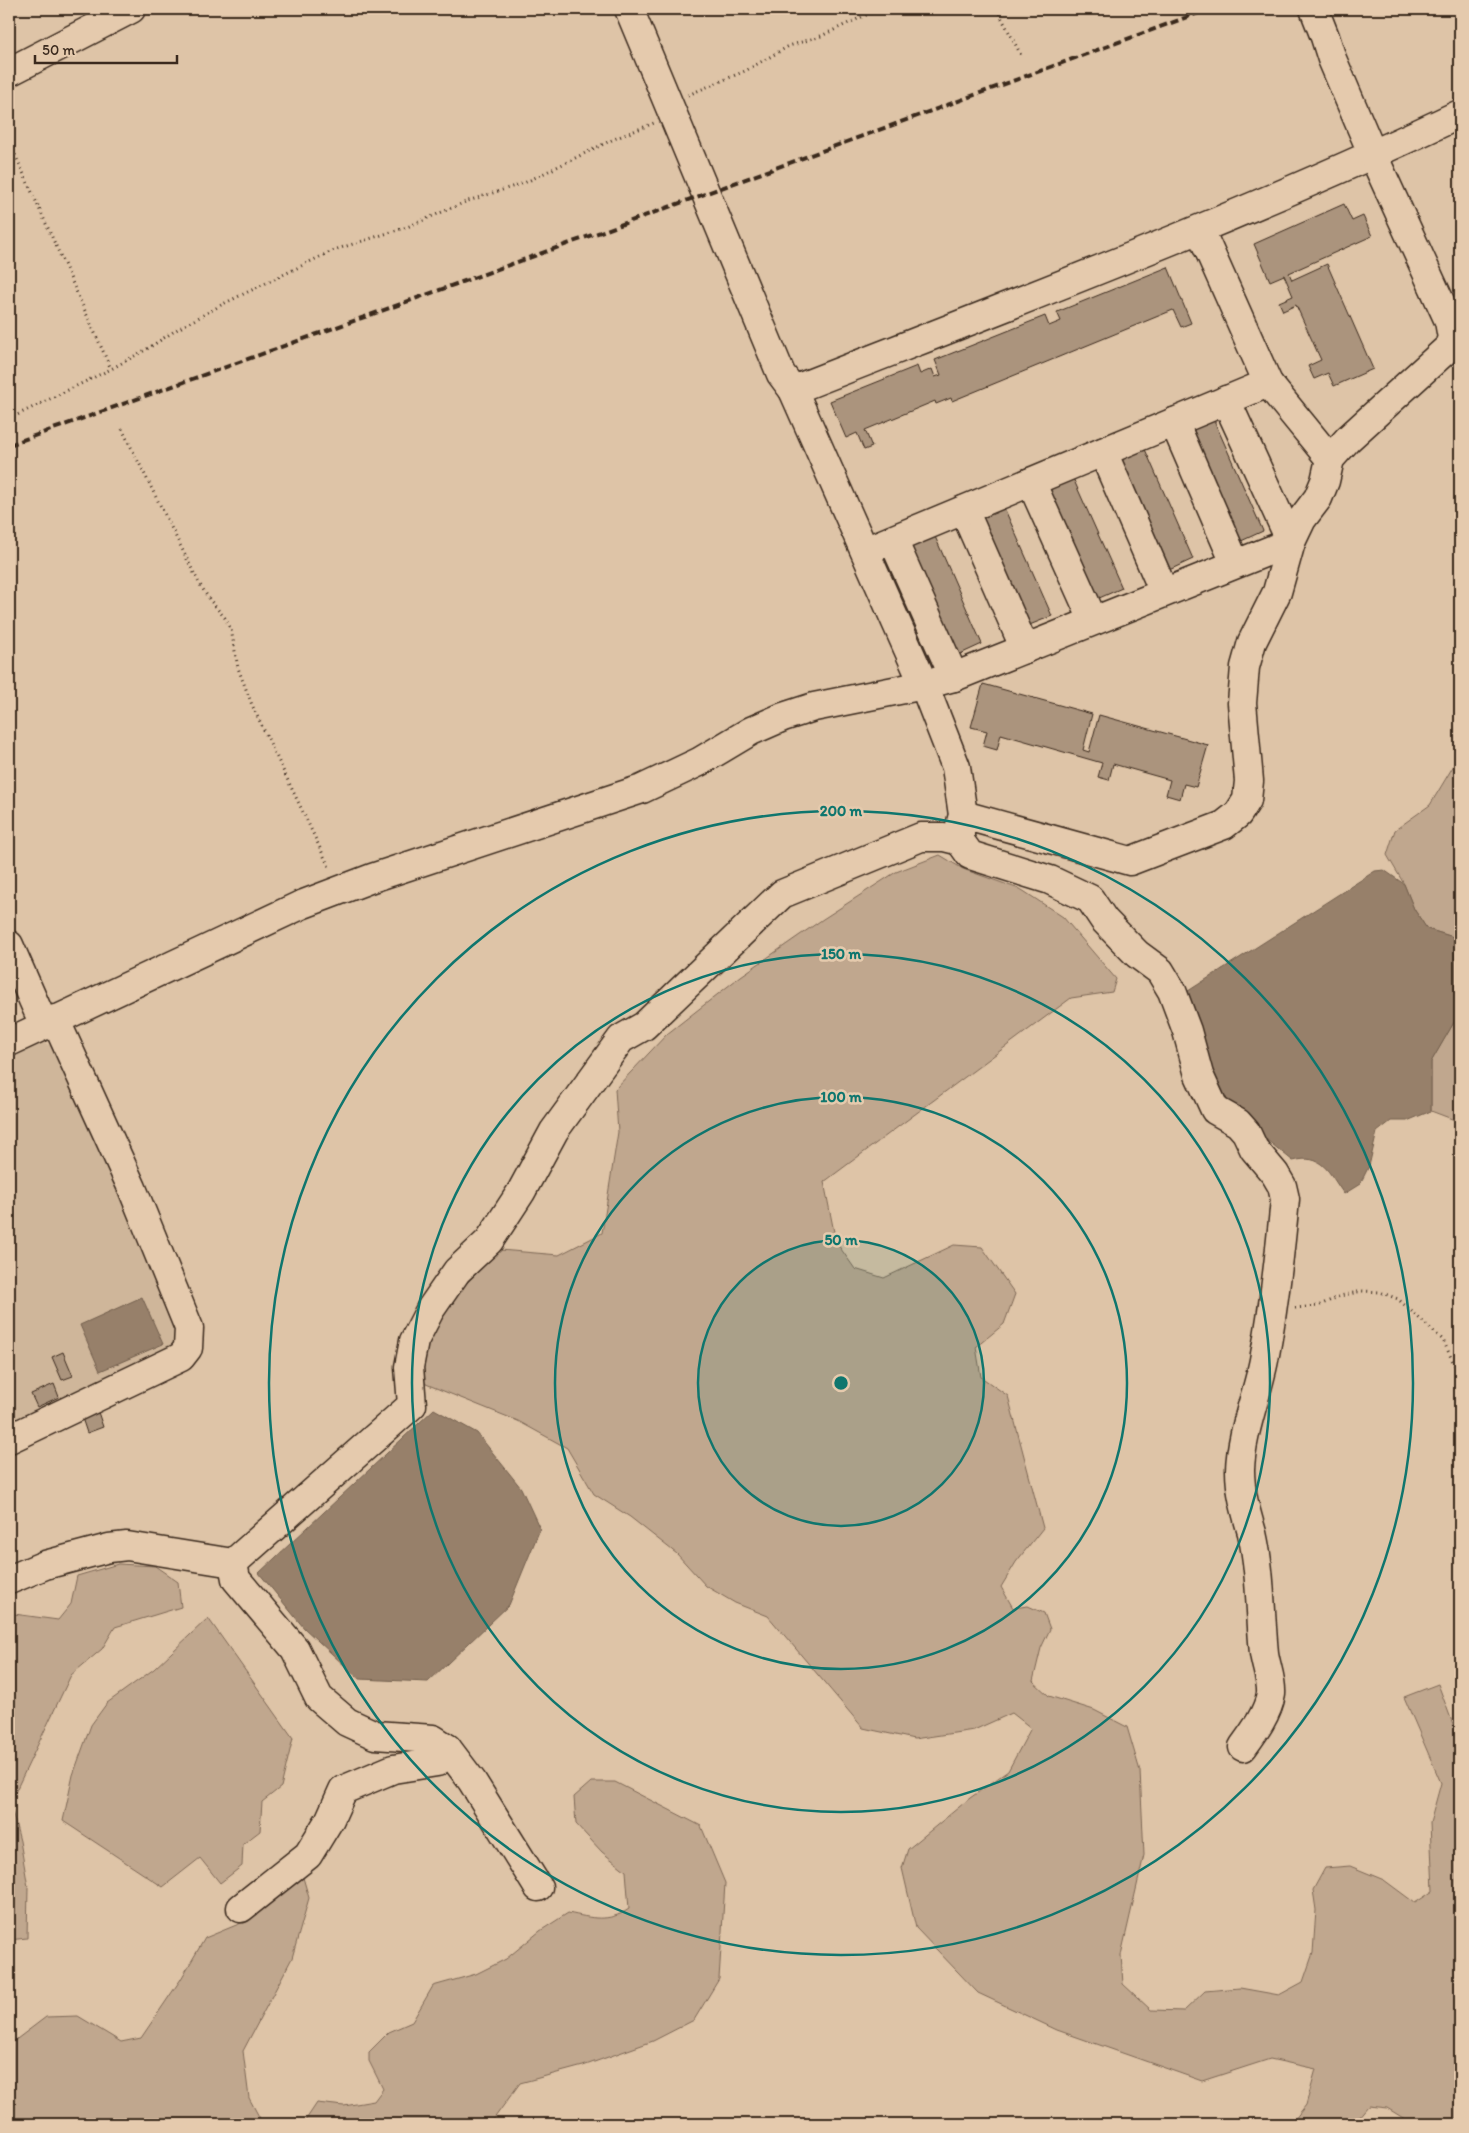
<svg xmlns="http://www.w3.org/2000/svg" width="1469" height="2133" font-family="Itim,sans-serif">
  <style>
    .built { fill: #cfb69a }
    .green { fill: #c0a78e; stroke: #7e6856 }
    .water { fill: #97806b; stroke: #725e4c }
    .building { fill: #ab947d; stroke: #3b2a1e }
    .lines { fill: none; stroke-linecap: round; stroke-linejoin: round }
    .minor-casing { stroke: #3b2a1e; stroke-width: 31 }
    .path { stroke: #3b2a1e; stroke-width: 3; stroke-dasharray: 1 4; stroke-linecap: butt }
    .minor { stroke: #e5caad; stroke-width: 28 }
    .rail { stroke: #3b2a1e; stroke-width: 4; stroke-dasharray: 8 4; stroke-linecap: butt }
    .ring { fill: none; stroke: #0f766e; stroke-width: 2.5 }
    .centre { fill: #0f766e; stroke: #e5caad; stroke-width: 2.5 }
    .ring-label { font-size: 15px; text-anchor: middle; font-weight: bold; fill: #0f766e; stroke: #e5caad; stroke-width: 5; stroke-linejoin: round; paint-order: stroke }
  </style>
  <rect width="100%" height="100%" fill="#dec4a7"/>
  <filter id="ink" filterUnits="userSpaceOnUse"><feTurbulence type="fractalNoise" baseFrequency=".02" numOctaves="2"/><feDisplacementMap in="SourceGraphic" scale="10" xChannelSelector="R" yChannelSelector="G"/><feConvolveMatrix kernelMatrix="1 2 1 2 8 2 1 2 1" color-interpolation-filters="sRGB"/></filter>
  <g filter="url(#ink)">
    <path class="built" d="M38 1041 55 1047 135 1213 177 1332 169 1359 9 1434V1053Z"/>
    <g class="green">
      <path d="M1460 755V939L1427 929 1414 909 1404 884 1387 855 1395 830 1430 805Z"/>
      <path d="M940 855 963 869 1022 890 1063 917 1116 979 1112 992 1071 998 824 1182 836 1242 855 1269 884 1278 954 1245 982 1247 1015 1294 1004 1324 976 1347 981 1377 1008 1396 1043 1528 1016 1562 1001 1587 1013 1608 1028 1606 1044 1613 1050 1629 1041 1648 1033 1681 1049 1696 1094 1710 1127 1727 1140 1771 1144 1855 1121 1955 1123 1984 1151 2010 1184 2011 1205 1991 1240 1988 1279 1995 1303 1982 1313 1953 1316 1910 1313 1890 1325 1868 1350 1866 1384 1880 1415 1903 1433 1891 1430 1823 1441 1783 1404 1697 1438 1684 1460 1743V2120L1441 2124H1413L1387 2108 1368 2106 1353 2124H1291L1306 2105 1316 2069 1270 2059 1202 2081 1057 2030 978 1993 916 1928 902 1868 908 1849 970 1798 1008 1771 1031 1728 1012 1713 974 1730 914 1739 863 1728 768 1616 735 1603 706 1586 677 1554 630 1517 594 1494 567 1448 518 1421 426 1384 416 1366 449 1301 500 1250 559 1255 602 1233 618 1132 615 1089 667 1034 741 976 823 919 896 872Z"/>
      <path d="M1460 1012V1122L1431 1111V1062Z"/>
      <path d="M118 1564 155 1566 178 1582 181 1607 115 1627 102 1649 71 1675 10 1803 20 1841 28 1887 27 1938 9 1940V1616L14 1614 58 1620 71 1604 77 1576Z"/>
      <path d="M208 1618 293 1738 281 1787 262 1802 260 1831 243 1844 242 1866 220 1883 200 1858 163 1887 63 1821 73 1775 91 1725 107 1703 154 1669Z"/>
      <path d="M591 1782H615L701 1826 725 1883 719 1979 694 2020 653 2041 583 2066 520 2083 490 2124H303L317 2103 344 2106 374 2101 383 2089 369 2061V2052L389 2032 412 2022 433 1986 476 1974 506 1959 540 1931 568 1913C592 1918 608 1923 629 1909L626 1871 602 1852 576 1824 574 1797Z"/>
      <path d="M302 1874 309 1898 292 1958 243 2051 249 2098 263 2124H9V2045L46 2017 78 2016 121 2042 141 2038 181 1979 205 1938 246 1921 284 1881Z"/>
    </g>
    <g class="water">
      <path d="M1384 870 1404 884 1414 909 1427 929 1460 939V1012L1431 1062V1111L1407 1121H1391L1377 1132 1369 1166 1360 1184 1344 1194C1328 1172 1323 1153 1293 1161L1267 1140 1249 1117 1224 1102 1214 1080 1185 993 1375 871Z"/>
      <path d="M142 1297 163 1344 100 1371 80 1325Z"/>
      <path d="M434 1409 477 1433 521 1488 540 1529 509 1605 428 1682 359 1679 304 1628 259 1573Z"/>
    </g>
    <g class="building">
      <path d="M1344 204 1352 221 1363 216 1372 236 1289 273 1292 280 1327 264 1373 369 1334 386 1328 373 1314 379 1308 366 1321 360 1296 305 1283 311 1279 302 1293 296 1284 275 1270 281 1254 244Z"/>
      <path d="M1168 267 1191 323 1181 327 1173 310 952 401 951 398 936 404 935 401 865 430 872 447 864 450 857 433 846 438 830 401 917 366 920 374 932 369 935 377 941 375 935 360 1045 316 1049 326 1061 321 1057 312Z"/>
      <path d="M1213 418 1263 531 1239 542 1189 429Z"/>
      <path d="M1144 447 1193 559 1169 570 1119 458Z"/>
      <path d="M1072 476 1122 588 1097 599 1048 487Z"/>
      <path d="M1002 503 1052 616 1027 626 977 514Z"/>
      <path d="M933 532 982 644 958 655 908 543Z"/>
      <path d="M983 684 1092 714 1083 750 1089 752 1099 715 1208 745 1196 787 1184 784 1180 799 1166 795 1170 780 1113 764 1109 780 1098 777 1102 763 1001 734 997 750 983 746 987 731 971 727Z"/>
      <path d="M63 1352 73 1376 62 1380 52 1357Z"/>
      <path d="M54 1384 59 1397 37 1407 31 1394Z"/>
      <path d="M98 1412 103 1427 87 1433 82 1418Z"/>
    </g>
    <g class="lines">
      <defs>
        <g id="minor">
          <path d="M629 9 781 374 793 390 924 685 956 767 963 815 960 826V841L970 855 1050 880 1090 899 1104 920 1137 954 1160 971 1172 991 1187 1031 1199 1075 1215 1110 1238 1123 1246 1132 1254 1149 1275 1174 1282 1186 1285 1199C1280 1253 1274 1307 1264 1360 1257 1396 1241 1433 1240 1470 1240 1492 1246 1512 1252 1533 1261 1572 1260 1613 1264 1653 1266 1667 1272 1680 1271 1694 1268 1713 1254 1732 1243 1747"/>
          <path d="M9 72 131 9"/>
          <path d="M1268 383 1330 459"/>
          <path d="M793 390C1017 302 1243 217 1460 114"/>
          <path d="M1226 400 1291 542"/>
          <path d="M1174 422 1235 563"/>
          <path d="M1103 452 1164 592"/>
          <path d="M1031 482 1093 620"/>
          <path d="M964 510 1025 649"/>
          <path d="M893 540 954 677"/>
          <path d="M865 551 1268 383 1200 230"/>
          <path d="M963 815 1130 861 1224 825 1238 814 1247 800 1249 781 1242 703 1245 667 1252 642 1277 592 1291 542 1302 519 1318 498 1325 481 1330 459 1348 439 1448 348 1452 338 1449 321 1373 155 1332 59 1325 37 1314 9"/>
          <path d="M9 945 44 1025"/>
          <path d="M9 1042 301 905 372 878 642 789 699 762 751 731 783 717 814 707 924 685 954 677 1291 542"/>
          <path d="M9 1439 181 1357 188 1348 189 1328 132 1188 55 1019"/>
          <path d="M233 1563 236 1579 295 1649 319 1698 347 1722 375 1735 433 1739 447 1748 472 1781 538 1887"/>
          <path d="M9 1580 45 1565 109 1548 127 1546 233 1563 412 1405 409 1367 414 1341 430 1310 457 1271 489 1241 521 1192 554 1131 621 1039 644 1026 782 894 921 837H944L960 841"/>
          <path d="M241 1908 308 1855 330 1819 343 1790 393 1769 437 1762 447 1748"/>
        </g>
      </defs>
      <use href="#minor" class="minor-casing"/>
      <g class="path">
        <path d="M997 9 1022 57"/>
        <path d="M688 95 745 71 789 46 821 36 879 9"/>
        <path d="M9 141 111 369"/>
        <path d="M9 419 111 369 147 349 176 330 223 304 334 250 407 227 468 201 524 183 614 139 654 123"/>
        <path d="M122 429 199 583 209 599 225 618 231 629 238 668 252 705 330 869"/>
        <path d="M1295 1308 1318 1306 1340 1296 1362 1291 1380 1292 1398 1299 1443 1340 1460 1377"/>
      </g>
      <use href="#minor" class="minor"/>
      <path class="rail" d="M9 445 620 225 1209 9"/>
    </g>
  </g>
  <circle cx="841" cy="1383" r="143" fill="#0f766e" fill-opacity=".12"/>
  <g class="ring">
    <circle cx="841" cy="1383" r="143"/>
    <circle cx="841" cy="1383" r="286"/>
    <circle cx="841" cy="1383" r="429"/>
    <circle cx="841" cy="1383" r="572"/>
  </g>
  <circle cx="841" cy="1383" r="8" class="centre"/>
  <g class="ring-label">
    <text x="841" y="816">200 m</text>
    <text x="841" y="959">150 m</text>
    <text x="841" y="1102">100 m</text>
    <text x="841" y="1245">50 m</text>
  </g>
  <rect width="1469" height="2133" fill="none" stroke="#e5caad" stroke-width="30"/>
  <rect x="15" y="15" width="1439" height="2103" fill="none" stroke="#3b2a1e" stroke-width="2" filter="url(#ink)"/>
  <path d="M35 55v8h142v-8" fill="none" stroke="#3b2a1e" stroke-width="2.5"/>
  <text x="42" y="55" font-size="15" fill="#3b2a1e" stroke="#e5caad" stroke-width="4" paint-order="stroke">50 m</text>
</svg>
